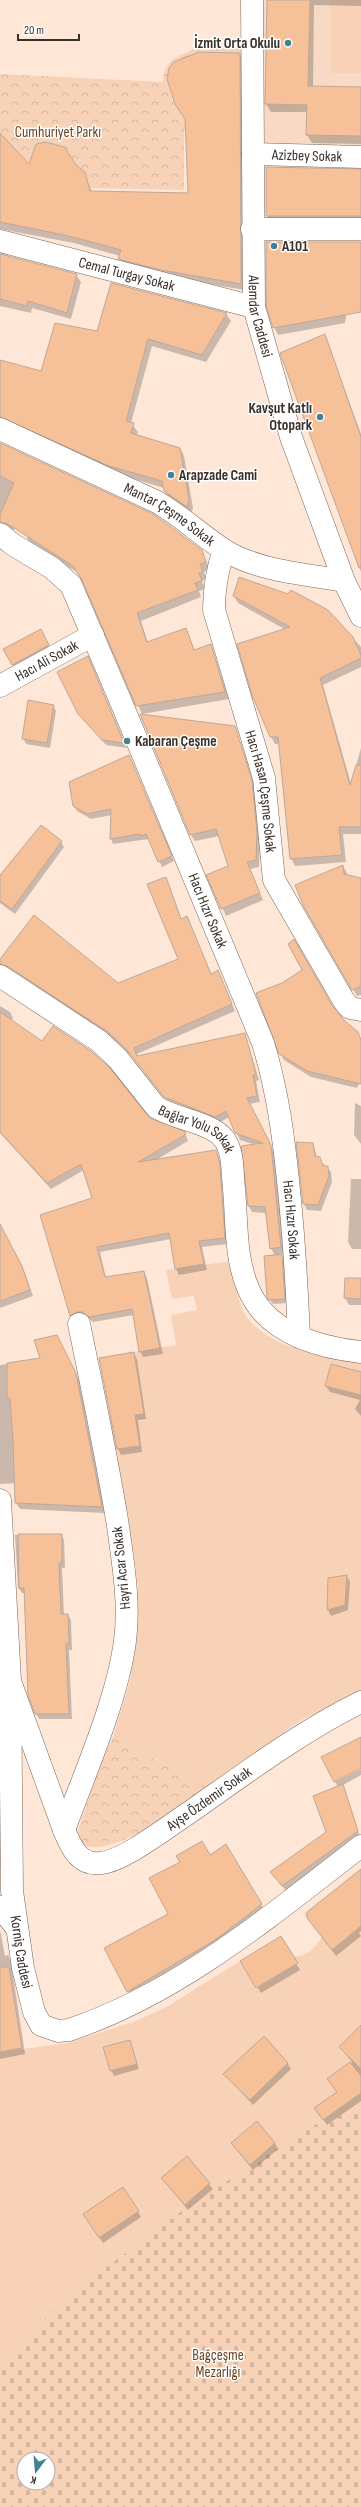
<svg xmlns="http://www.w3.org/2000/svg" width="361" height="2507" font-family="'Sofia Sans Condensed',sans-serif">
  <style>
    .built { fill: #f7d9c4 }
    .grass { fill: #f7d2b7 }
    .cemetery { fill: url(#cemetery-stones); fill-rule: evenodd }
    .park { fill: url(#park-crowns) }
    .shadow { fill: #0003 }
    .building { fill: #f6c099; stroke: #bea899 }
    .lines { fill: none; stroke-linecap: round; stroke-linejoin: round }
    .street-casing { stroke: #7b6759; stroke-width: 23 }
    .secondary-casing { stroke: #7b6759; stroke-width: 23 }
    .street { stroke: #fff; stroke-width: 22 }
    .secondary { stroke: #fff; stroke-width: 22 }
    .poi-dot { fill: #428295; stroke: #fff; stroke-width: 1.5 }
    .labels { text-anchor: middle; stroke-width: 3; stroke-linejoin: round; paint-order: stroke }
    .poi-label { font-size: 15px; font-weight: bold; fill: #39302a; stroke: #fff; text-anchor: start }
    .park-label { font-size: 15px; fill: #6e421e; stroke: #fff }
    .street-label { font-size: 15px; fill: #39302a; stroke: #fff }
  </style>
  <defs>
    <pattern id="cemetery-stones" width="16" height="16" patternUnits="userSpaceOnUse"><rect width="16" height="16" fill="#f7d2b7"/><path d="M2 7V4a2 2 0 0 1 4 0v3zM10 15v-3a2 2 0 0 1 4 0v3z" fill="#d4b59e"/></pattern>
    <pattern id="park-crowns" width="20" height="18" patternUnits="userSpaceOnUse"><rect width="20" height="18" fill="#f7d2b7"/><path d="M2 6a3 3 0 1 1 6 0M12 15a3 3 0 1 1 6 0" fill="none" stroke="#d4b59e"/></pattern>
  </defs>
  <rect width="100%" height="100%" fill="#fee7d7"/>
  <path class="built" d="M262 0H361V149L258 148Z"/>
  <g class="grass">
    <rect x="330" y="0" width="31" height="73"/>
    <path d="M231 1261C234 1275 236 1290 240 1303 254 1347 322 1357 361 1359V1693L303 1719 206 1787 113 1737 130 1681 136 1631 138 1589 134 1555 107 1419 144 1413 134 1352 176 1345 171 1315 197 1310 194 1296 172 1299 166 1270Z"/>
    <path d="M361 1869V2108L312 2126 44 2319 15 2359 0 2368V2052L68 2043 136 2021 168 2006 240 1961 257 1988 297 1964 294 1957C308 1955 314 1949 322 1937L304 1914Z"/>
  </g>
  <path class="cemetery" d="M361 2108V2507H0V2368L15 2359 44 2319 70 2294 189 2206 312 2126ZM24 2459H48V2483H24Z"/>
  <g class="park">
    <path d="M197 48 243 49 248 129H184V190L34 187 0 179V74L163 82C164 58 178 57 197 48Z"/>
    <path d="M113 1737 206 1787C178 1806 115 1860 81 1844L78 1835 79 1827 99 1768Z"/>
  </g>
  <g class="shadow">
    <path d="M268 0H361V6L314 5 313 87 361 88V144L312 143 307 135 308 112H271L266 104Z"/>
    <path d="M199 53 239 54 243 61 245 290 166 277 123 266 120 256 74 243 0 229V140L30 166 63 148 76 166 84 173 92 192 189 194 186 120 176 104 168 79 170 69 185 57Z"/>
    <path d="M267 168 361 171V224H271L267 216Z"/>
    <path d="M361 242V312L347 311 345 323 278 335 274 327Z"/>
    <path d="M0 254 76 275 81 282 71 319 32 308 31 313 0 306Z"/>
    <path d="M226 314 231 321 206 362 152 346 131 423 138 432 137 435 180 448 184 456 193 508 191 514 169 499 164 488 115 473 0 426V361L42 373 98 332Z"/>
    <path d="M325 336 361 434V572L281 354Z"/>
    <path d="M0 444 201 550 210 569 204 572 206 579 202 581 205 589 199 591 201 597 141 621 148 643 186 629 195 651 211 645 229 699 142 714 79 573 31 545 27 538 44 503 12 531 0 530Z"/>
    <path d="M234 596 327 611 361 647V667L323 685 351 784 361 748V834H343L346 862 295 866 291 858 280 744H275L271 737 286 630 238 603Z"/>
    <path d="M40 630 52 651 16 670 5 650Z"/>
    <path d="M91 663 127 748 106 745 79 713Z"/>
    <path d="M53 706 56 711 50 748 26 744 23 738Z"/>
    <path d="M235 727 255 788 260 840 259 867 250 869 263 900 226 916 208 875 229 866 219 836 195 841 191 835Z"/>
    <path d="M129 756 174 861 162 867 149 839 113 844 111 839 112 815 91 819 77 811 74 806Z"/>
    <path d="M61 842 64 847 15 914 0 903V877L11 861 14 863Z"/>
    <path d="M343 866 347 873 357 966H361V995L357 996 305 906Z"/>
    <path d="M165 878 181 920 211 975 218 972 235 1011 137 1054 138 1057 245 1034 259 1080 256 1081 260 1102 249 1104 274 1152 284 1253 281 1254 284 1260 287 1303 273 1304 268 1297 275 1256 271 1248 267 1213 252 1212 249 1206 256 1145 240 1140 229 1117 219 1123 169 1103 133 1057 112 1038 0 966V961L117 984 179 959Z"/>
    <path d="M0 1006 10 1012 13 1018 11 1021 149 1119 185 1133 188 1141 154 1161 216 1151 219 1157 227 1244 202 1247 207 1270 179 1275 176 1269 171 1239 100 1252 106 1278 144 1272 147 1278 163 1354 143 1357 140 1351 134 1315 93 1322 88 1318 74 1321 71 1316 41 1215 93 1199 84 1170 51 1189 0 1133Z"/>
    <path d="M332 1008 361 1039V1080L357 1088 311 1077 284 1060 280 1053Z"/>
    <path d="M355 1103 361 1106V1144L354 1135Z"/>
    <path d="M313 1144 317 1157 331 1172 332 1182 321 1211 307 1210 304 1204Z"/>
    <path d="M351 1179H361V1249H352L348 1242Z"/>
    <path d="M0 1236 9 1242 25 1273 33 1296 0 1308Z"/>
    <path d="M346 1279H361V1305H349L345 1298Z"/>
    <path d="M60 1343 79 1380 105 1513 20 1509 16 1503V1483L0 1484V1365L41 1359Z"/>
    <path d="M133 1353 137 1359 146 1419 138 1420 142 1452 121 1455 118 1449 100 1358Z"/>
    <path d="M361 1381V1416L355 1409 360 1400 330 1392 326 1386Z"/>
    <path d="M15 1535H61L64 1540 65 1568H62L64 1615H68L71 1620 72 1650H69L72 1719H39L36 1713 25 1593H22L18 1587Z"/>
    <path d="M347 1576 350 1582 348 1610 331 1616 328 1610 329 1579Z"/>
    <path d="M0 1714 3 1868H0Z"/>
    <path d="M361 1769V1775L343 1785 360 1837 286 1891 271 1872 327 1833 338 1787 335 1782Z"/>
    <path d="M226 1845 265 1911 132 1997 128 1991 170 1914 210 1857Z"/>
    <path d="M361 1870V1931L359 1933 361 1936 336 1956 308 1918Z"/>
    <path d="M0 1930 5 1956 8 1955 11 1962 25 2054 0 2059Z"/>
    <path d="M281 1938 300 1970 261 1993 242 1961Z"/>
    <path d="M361 2032V2101L327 2125 319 2114 337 2092 328 2079 352 2062 340 2047Z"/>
    <path d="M130 2041 139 2069 114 2076 111 2070Z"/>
    <path d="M287 2063 291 2069 253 2105 225 2074Z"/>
    <path d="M275 2143 278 2149 253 2170 232 2144Z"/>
    <path d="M187 2157 213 2189 188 2210 162 2178Z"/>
    <path d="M138 2212 141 2217 103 2243 88 2220Z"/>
  </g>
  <g class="building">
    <path d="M267 0H310L308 86 361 87V136L306 135 307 105 265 104Z"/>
    <path d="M199 52 240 53 241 284 161 270 118 259 121 250 69 236 0 222V133L29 164 36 144 46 142 64 147 77 166 85 172 90 191 188 193 185 119 175 104 167 79 169 68 174 62Z"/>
    <path d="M266 167 361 169V216H266Z"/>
    <path d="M266 242H361V312L273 328 266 305Z"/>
    <path d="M0 254 77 274 67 313 28 301 27 306 0 299Z"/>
    <path d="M111 283 227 313 202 355 148 339 126 421 134 423 131 433 180 448 189 500 187 507 164 491 162 481 109 466 0 417V360L41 371 55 323 97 331Z"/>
    <path d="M325 334 361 437V567L359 568 280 353Z"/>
    <path d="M0 443 153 514 202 550 206 562 200 564 203 572 199 573 202 581 195 583 198 590 137 613 147 642 186 628 194 650 211 644 225 692 136 706 82 580 73 566 8 524 0 522V514L14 483 0 476Z"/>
    <path d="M239 577 288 594 291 590 328 610 353 637 361 655V658L320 678 350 785 356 765H361V827H339L342 855 290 859 278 737H270L252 695 237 644 290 627 233 596Z"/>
    <path d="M41 629 49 645 12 665 3 649Z"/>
    <path d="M88 656 109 707 124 743 102 740 78 714 57 672Z"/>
    <path d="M28 700 54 705 47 743 22 739Z"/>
    <path d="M140 714 235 726 252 780 257 832 256 860 247 862 260 893 221 909 206 875 228 866 216 829 190 835Z"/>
    <path d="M129 755 172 856 158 862 146 834 141 836 140 834 110 839 111 809 87 814 73 806 69 782Z"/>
    <path d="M41 825 62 841 12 909 0 901V875Z"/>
    <path d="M343 865 344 874 361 878V986L352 990 304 907 295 885Z"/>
    <path d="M166 877 181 919 187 916 211 974 218 970 232 1004 134 1048 137 1056 245 1033 256 1074 253 1075 257 1096 247 1098 271 1145 281 1247 270 1249 265 1207 248 1206 241 1146 263 1143 235 1133 226 1111 215 1117 164 1097 128 1051 108 1032 7 966 0 964V959L34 915 118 983 178 959 147 884Z"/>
    <path d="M294 939 333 1007 344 1020 358 1032 361 1040V1084L307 1071 279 1054 256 993 282 983 302 970 288 944Z"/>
    <path d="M0 1012 42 1041 53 1026 91 1051 109 1067 150 1118 186 1132 185 1135 138 1162 216 1150 220 1164 225 1238 199 1241 204 1264 175 1269 169 1233 97 1247 105 1277 144 1271 160 1348 139 1352 132 1309 89 1317 83 1312H77L70 1316 40 1215 92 1198 81 1164 47 1183 0 1132Z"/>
    <path d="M296 1142 313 1143 315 1156 320 1157 323 1166H328L329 1176 318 1205 303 1204Z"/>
    <path d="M0 1224 22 1266 30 1290 0 1301Z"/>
    <path d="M282 1254 285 1299 269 1300 267 1297 264 1256Z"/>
    <path d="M345 1278H361V1299L344 1298Z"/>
    <path d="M57 1335 76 1373 102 1507 15 1503 13 1441 10 1398 7 1399V1363L40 1358 34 1340Z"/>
    <path d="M134 1352 144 1414 135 1415 140 1446 117 1449 99 1358Z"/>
    <path d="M331 1364 361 1372V1395L325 1386Z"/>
    <path d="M18 1534H62V1563H59L61 1614H68L69 1644H66L69 1714H35L28 1695 24 1588H19Z"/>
    <path d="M347 1575 345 1605 327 1610 328 1578Z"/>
    <path d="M361 1737V1768L334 1782 321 1757Z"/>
    <path d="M343 1784 358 1831 282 1886 270 1872 326 1832 313 1796Z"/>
    <path d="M202 1841 210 1855 226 1844 262 1904 215 1940 127 1992 104 1948 168 1914 149 1878 180 1862 176 1856Z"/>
    <path d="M361 1869V1926L332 1950 307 1918V1912Z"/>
    <path d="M281 1936 298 1963 256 1988 240 1961Z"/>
    <path d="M0 1967H9L22 2048 0 2052Z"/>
    <path d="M361 2025V2069L339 2047Z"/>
    <path d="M264 2036 288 2063 250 2100 223 2074Z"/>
    <path d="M130 2040 137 2064 110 2071 103 2047Z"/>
    <path d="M350 2062 361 2076V2093L323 2120 314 2108 337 2092 327 2079Z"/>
    <path d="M257 2121 275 2143 250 2165 231 2143Z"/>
    <path d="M187 2156 210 2183 185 2205 161 2178Z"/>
    <path d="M123 2187 139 2211 99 2238 83 2214Z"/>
  </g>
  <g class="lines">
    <defs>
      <g id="street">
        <path id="s1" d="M252 0 254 307 291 437 344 581 361 616"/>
        <path id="s2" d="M253 154 361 157"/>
        <path d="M252 229H361"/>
        <path id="s3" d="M0 241 254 307"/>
        <path id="s4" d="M0 429 157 502C181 516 201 535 224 550 258 571 305 574 344 581"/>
        <path id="s5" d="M0 534 12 544 52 568 71 585 121 702 263 1043C278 1092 284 1140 289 1190 294 1239 297 1288 299 1337"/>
        <path id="s6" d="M224 550C217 570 214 588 214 610L264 778 274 880 344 1001 350 1008 361 1010"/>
        <path id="s7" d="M0 686 93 635"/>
        <path id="s8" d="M0 976 99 1041 118 1059 156 1107C174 1119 211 1122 224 1139 234 1152 232 1173 234 1189 237 1221 235 1258 248 1288 266 1333 317 1347 361 1352"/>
        <path id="s9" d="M11 1684 64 1830C71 1847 79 1866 101 1863 124 1861 170 1825 190 1812 246 1773 300 1732 361 1702"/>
        <path d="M64 1830C85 1772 117 1701 125 1641 130 1602 123 1564 118 1526 107 1458 93 1392 79 1324"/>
        <path d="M0 1907 16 1927"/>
      </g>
      <g id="secondary">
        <path id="s10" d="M0 1500 10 1681 12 1891 23 1968 34 2012 41 2025 58 2031 69 2030C179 1993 270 1916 361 1846"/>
      </g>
    </defs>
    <use href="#street" class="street-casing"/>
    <use href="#secondary" class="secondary-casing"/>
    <use href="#street" class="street"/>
    <use href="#secondary" class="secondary"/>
  </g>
  <g class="poi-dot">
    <circle cx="288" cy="43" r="4"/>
    <circle cx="274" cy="246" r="4"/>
    <circle cx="320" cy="417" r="4"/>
    <circle cx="171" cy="475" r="4"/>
    <circle cx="127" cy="741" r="4"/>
  </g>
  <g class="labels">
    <g class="poi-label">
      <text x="280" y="48" text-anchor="end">İzmit Orta Okulu</text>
      <text x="282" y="251">A101</text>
      <text x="312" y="413" text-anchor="end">Kavşut Katlı<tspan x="312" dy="17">Otopark</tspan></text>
      <text x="179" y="480">Arapzade Cami</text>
      <text x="135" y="746">Kabaran Çeşme</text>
    </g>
    <g class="park-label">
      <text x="58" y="137">Cumhuriyet Parkı</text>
      <text x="218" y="2360">Bağçeşme<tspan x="218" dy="17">Mezarlığı</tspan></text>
    </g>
    <g class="street-label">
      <text dy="5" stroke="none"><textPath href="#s2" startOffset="54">Azizbey Sokak</textPath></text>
      <text dy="5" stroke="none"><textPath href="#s3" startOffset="131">Cemal Turgay Sokak</textPath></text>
      <text dy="5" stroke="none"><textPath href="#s1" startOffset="317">Alemdar Caddesi</textPath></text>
      <text dy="5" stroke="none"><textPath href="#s4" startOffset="190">Mantar Çeşme Sokak</textPath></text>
      <text dy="5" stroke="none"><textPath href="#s7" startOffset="53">Hacı Ali Sokak</textPath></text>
      <text dy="5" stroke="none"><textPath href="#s6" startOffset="249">Hacı Hasan Çeşme Sokak</textPath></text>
      <text dy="5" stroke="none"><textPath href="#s5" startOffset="441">Hacı Hızır Sokak</textPath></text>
      <text dy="5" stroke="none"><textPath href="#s8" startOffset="253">Bağlar Yolu Sokak</textPath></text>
      <text dy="5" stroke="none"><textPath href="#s5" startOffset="764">Hacı Hızır Sokak</textPath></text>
      <text transform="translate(121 1568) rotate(-96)" y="5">Hayri Acar Sokak</text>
      <text dy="5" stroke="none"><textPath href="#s9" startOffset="336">Ayşe Özdemir Sokak</textPath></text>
      <text dy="5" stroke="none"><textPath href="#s10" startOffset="453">Korniş Caddesi</textPath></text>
    </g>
  </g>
  <g transform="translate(36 2471) rotate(196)"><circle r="19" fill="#ffffff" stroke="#b0acaa"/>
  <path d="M0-3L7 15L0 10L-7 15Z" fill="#428295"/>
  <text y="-6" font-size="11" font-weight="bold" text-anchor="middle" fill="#39302a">K</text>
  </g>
  <path d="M18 34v6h61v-6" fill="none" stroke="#39302a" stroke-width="2"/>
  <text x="24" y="34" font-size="12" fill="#39302a" stroke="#ffffff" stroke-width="3" paint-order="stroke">20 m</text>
</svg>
